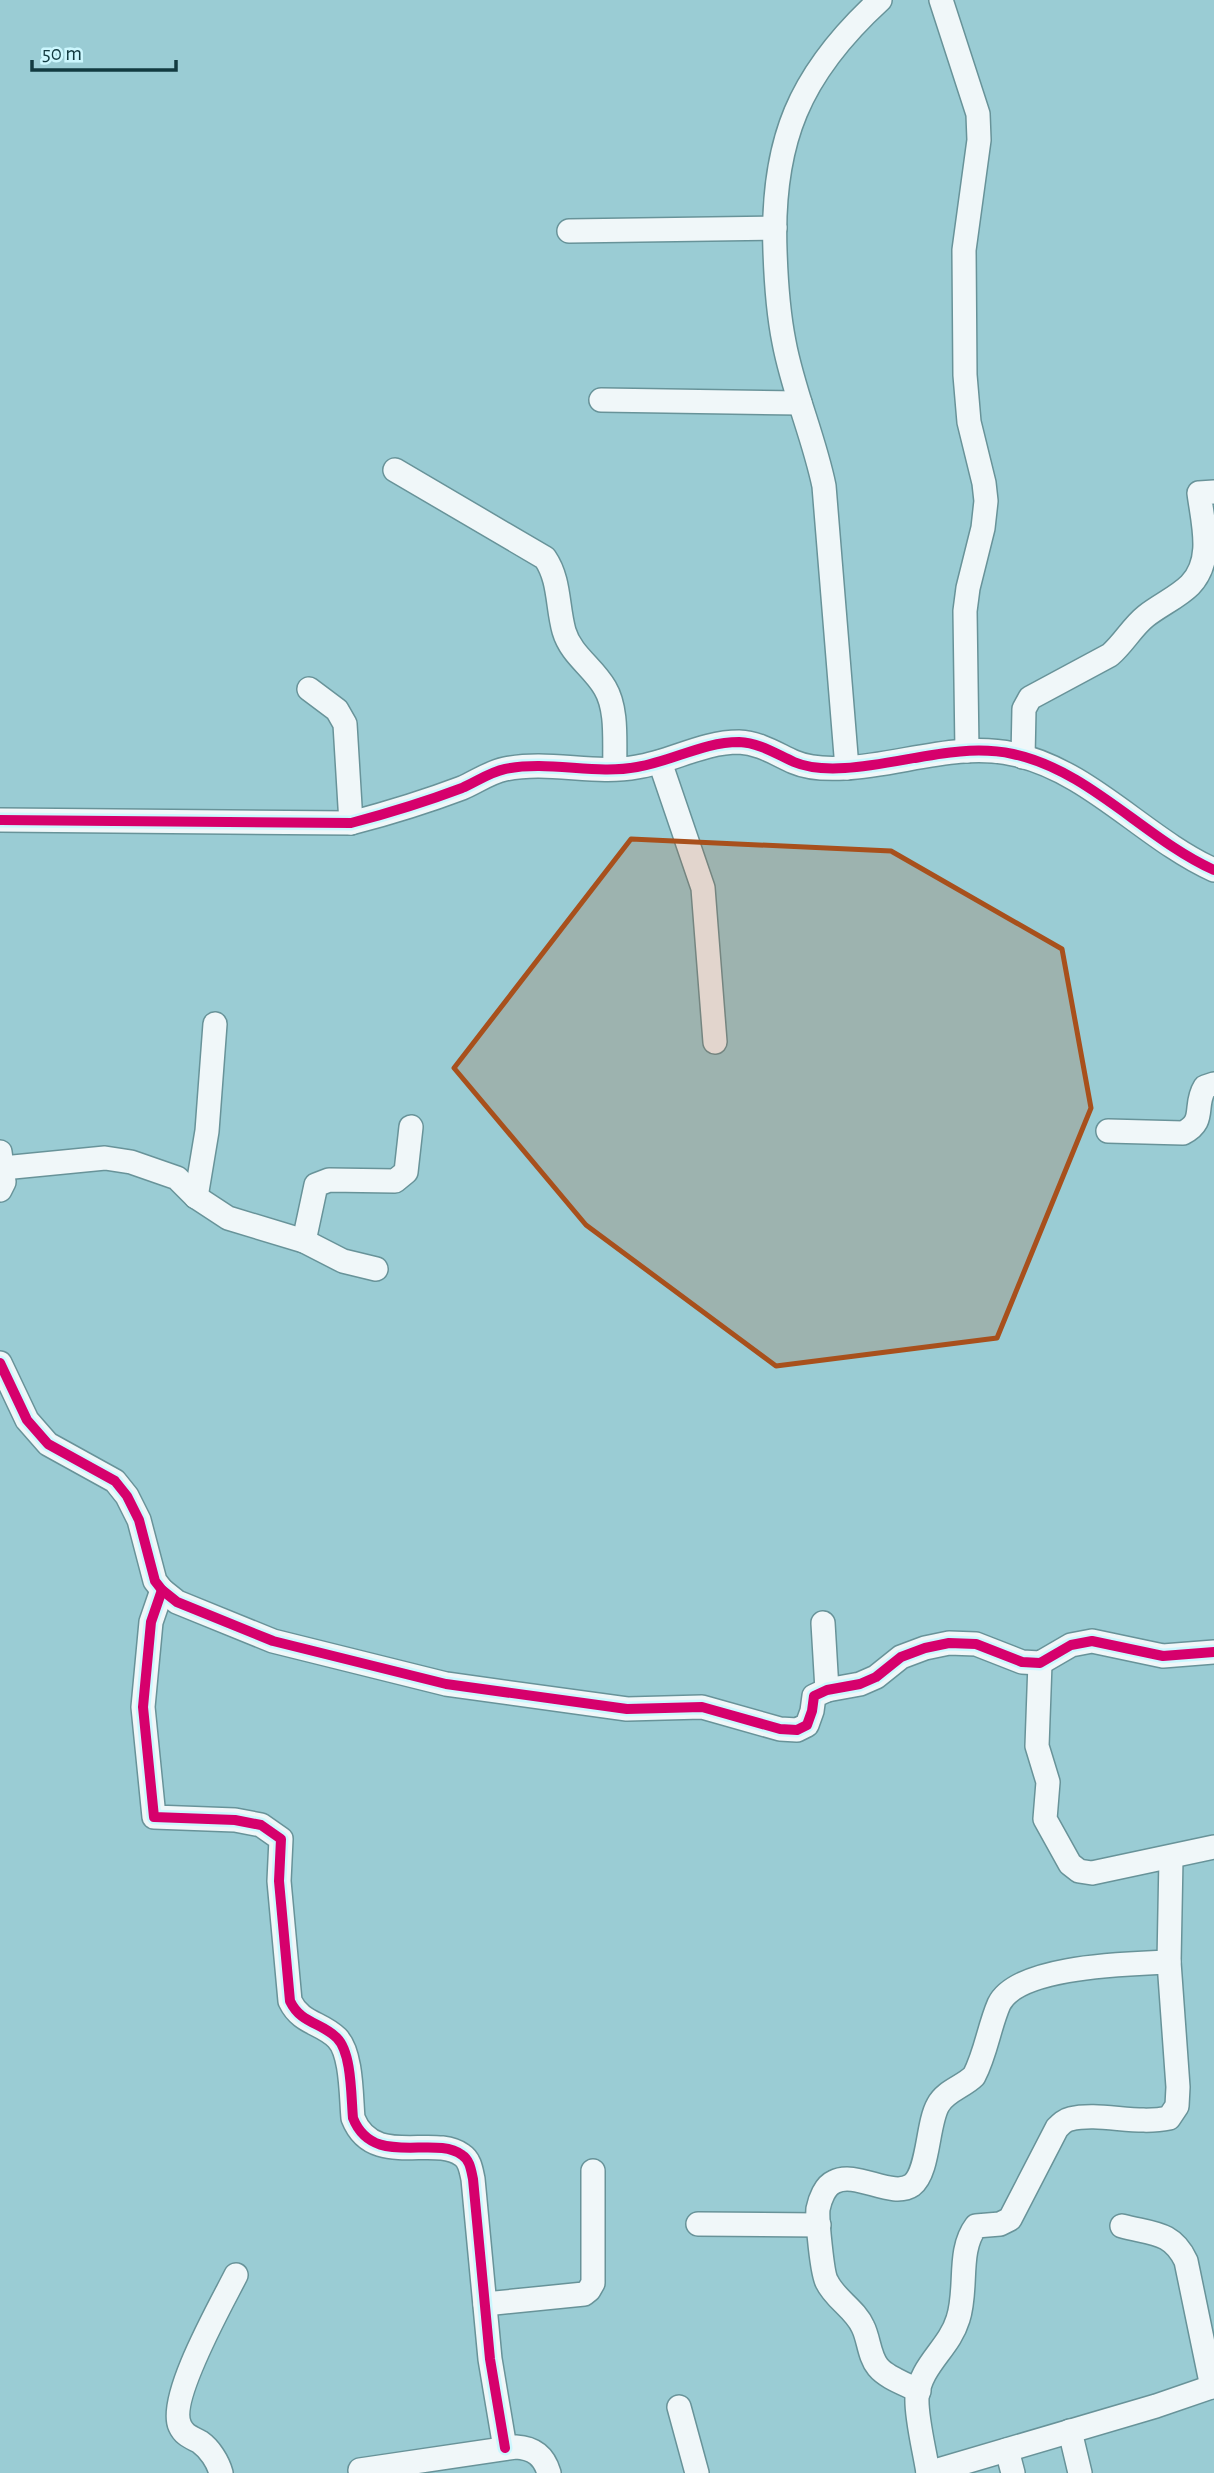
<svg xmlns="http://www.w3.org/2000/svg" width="1214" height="2473" font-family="'Alegreya Sans',sans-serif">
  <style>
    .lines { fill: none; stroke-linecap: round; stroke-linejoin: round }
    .minor-casing { stroke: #689399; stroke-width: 26 }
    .minor { stroke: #f0f7f9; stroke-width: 23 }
    .cycleway-casing { stroke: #ccf7fe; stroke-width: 15 }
    .cycleway { stroke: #d6006c; stroke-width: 10 }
    .marked { fill: #a8501c; fill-opacity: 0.2; stroke: #a8501c; stroke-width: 5; stroke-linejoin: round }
  </style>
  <rect width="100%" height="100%" fill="#9accd4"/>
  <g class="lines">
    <defs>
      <g id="minor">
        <path d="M941 0 978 114 979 140 964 250 965 375 969 422 984 483 986 501 983 528 968 588 965 611 967 751"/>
        <path d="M569 231 775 228"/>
        <path d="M601 400 800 403"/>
        <path d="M395 470 545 558C560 580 557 606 564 631 571 655 593 667 605 688 618 710 614 743 615 768"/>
        <path d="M309 689 337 710 345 724 351 823"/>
        <path d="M1023 757 1024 709 1030 698 1110 655C1124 643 1132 627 1146 616 1160 605 1178 597 1190 585 1214 560 1203 524 1199 493L1214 492"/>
        <path d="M660 762 703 888 715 1042"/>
        <path d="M847 768 824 486C814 437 793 391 784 342 778 312 776 281 775 251 771 142 799 74 880 0"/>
        <path d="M0 820 351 823C389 813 425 802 462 788 476 782 490 772 505 769 549 760 594 775 637 767 673 761 703 742 739 742 760 743 776 754 794 762 810 769 828 769 845 768 901 765 958 742 1013 754 1089 770 1145 839 1214 870"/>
        <path d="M1108 1131 1183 1133C1207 1121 1193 1106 1205 1087L1214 1084"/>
        <path d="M0 1152 4 1182 0 1190"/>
        <path d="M3 1168 105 1158 131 1162 177 1178 196 1197 228 1218 304 1241 343 1261 376 1269"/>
        <path d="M196 1197 207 1131 215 1024"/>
        <path d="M304 1241 316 1185 329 1180 395 1181 406 1172 411 1127"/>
        <path d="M0 1363 27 1420 48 1444 115 1481 127 1496 139 1520 155 1581 162 1590 177 1602 273 1641 446 1684 627 1709 702 1707 780 1729 797 1730 807 1725 812 1711 814 1696 827 1690 860 1684 876 1677 901 1657 925 1648 949 1643 976 1644 1022 1662 1040 1663 1071 1645 1092 1641 1163 1656 1214 1652"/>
        <path d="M162 1590 151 1622 143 1707 154 1817 235 1820 261 1825 281 1839 279 1881 290 2001C301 2024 321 2022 337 2038 352 2053 351 2097 353 2118 373 2169 434 2134 462 2155 470 2160 471 2170 473 2179L490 2359 505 2448"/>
        <path d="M823 1623 827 1690"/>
        <path d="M1040 1663 1037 1746 1048 1782 1045 1819 1070 1864 1079 1871 1092 1873 1214 1847"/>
        <path d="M698 2224 819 2225"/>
        <path d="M1122 2226C1152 2234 1172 2231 1186 2261L1212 2387"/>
        <path d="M485 2304 584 2294 589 2290 593 2283V2171"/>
        <path d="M919 2391C906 2384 887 2378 878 2367 869 2356 869 2339 863 2327 855 2309 835 2299 827 2282 822 2274 817 2219 818 2209 820 2199 825 2186 834 2182 856 2170 892 2199 912 2185 929 2172 927 2124 938 2105 945 2091 963 2087 974 2076 986 2053 989 2027 999 2004 1018 1965 1131 1964 1169 1962"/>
        <path d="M679 2407 697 2473"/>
        <path d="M1070 2431 1080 2473"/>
        <path d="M1007 2450 1013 2473"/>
        <path d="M360 2470 516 2447C534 2448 544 2456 549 2473"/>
        <path d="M221 2473C218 2462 210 2449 200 2442 191 2437 184 2435 180 2426 167 2399 222 2303 236 2275"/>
        <path d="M928 2473C925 2452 916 2418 917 2398 920 2365 949 2349 958 2319 968 2289 957 2251 976 2226L1000 2224 1010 2219 1057 2128C1061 2124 1065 2120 1070 2119 1100 2112 1136 2125 1169 2118L1177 2106 1178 2087 1169 1962 1171 1858"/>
        <path d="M928 2473 1156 2406 1214 2386"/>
      </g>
    </defs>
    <use href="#minor" class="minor-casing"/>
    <use href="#minor" class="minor"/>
    <defs>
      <g id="cycleway">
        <path d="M0 820 351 823C389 813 425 802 462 788 476 782 490 772 505 769 549 760 594 775 637 767 673 761 703 742 739 742 760 743 776 754 794 762 810 769 828 769 845 768 901 765 958 742 1013 754 1089 770 1145 839 1214 870"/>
        <path d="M0 1363 27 1420 48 1444 115 1481 127 1496 139 1520 155 1581 162 1590 177 1602 273 1641 446 1684 627 1709 702 1707 780 1729 797 1730 807 1725 812 1711 814 1696 827 1690 860 1684 876 1677 901 1657 925 1648 949 1643 976 1644 1022 1662 1040 1663 1071 1645 1092 1641 1163 1656 1214 1652"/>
        <path d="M162 1590 151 1622 143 1707 154 1817 235 1820 261 1825 281 1839 279 1881 290 2001C301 2024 321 2022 337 2038 352 2053 351 2097 353 2118 373 2169 434 2134 462 2155 470 2160 471 2170 473 2179L490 2359 505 2448"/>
      </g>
    </defs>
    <use href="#cycleway" class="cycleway-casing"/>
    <use href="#cycleway" class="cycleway"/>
  </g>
  <path class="marked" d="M631 839 891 851 1062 949 1091 1108 997 1338 776 1366 586 1225 454 1068Z"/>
  <path d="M32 60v10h144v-10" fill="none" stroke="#123a40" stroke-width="3.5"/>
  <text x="42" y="60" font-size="21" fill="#123a40" stroke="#ccf7fe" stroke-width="5" paint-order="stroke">50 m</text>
</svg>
